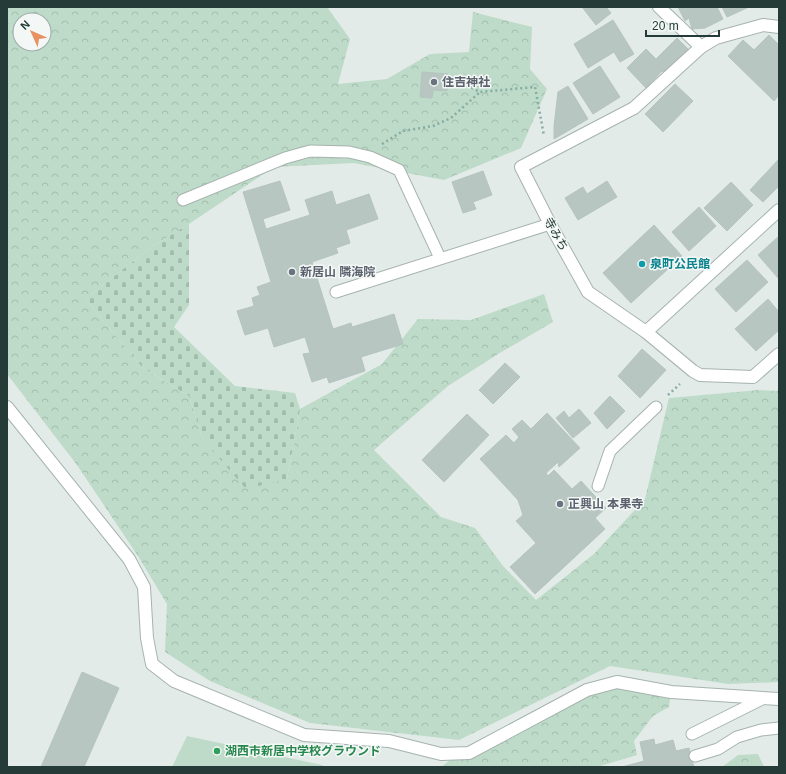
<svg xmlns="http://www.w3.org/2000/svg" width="786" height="774" font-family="Helvetica,'Noto Sans JP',sans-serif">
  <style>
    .forest { fill: url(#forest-crowns); fill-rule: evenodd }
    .cemetery { fill: url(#cemetery-stones) }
    .green { fill: #bddbc8 }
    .building { fill: #b8c6c1; stroke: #b5c4c0 }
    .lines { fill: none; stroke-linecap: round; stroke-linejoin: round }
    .service-casing { stroke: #a6b3af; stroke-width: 13 }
    .minor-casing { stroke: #a6b3af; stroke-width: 14 }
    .path { stroke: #86aca4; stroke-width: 2.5; stroke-dasharray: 2 3; stroke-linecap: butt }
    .service { stroke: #fff; stroke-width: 11 }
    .minor { stroke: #fff; stroke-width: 12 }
    .worship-dot { fill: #6b7280; stroke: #f3f8f6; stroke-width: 1.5 }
    .culture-dot { fill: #0f9aa8; stroke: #f3f8f6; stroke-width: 1.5 }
    .leisure-dot { fill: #2e9e5b; stroke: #f3f8f6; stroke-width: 1.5 }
    .labels { text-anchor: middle; stroke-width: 3; stroke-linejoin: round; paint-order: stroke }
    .worship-label { font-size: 12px; font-weight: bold; fill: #5b616d; stroke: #f3f8f6; text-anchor: start }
    .street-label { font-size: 12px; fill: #243b37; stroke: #f3f8f6 }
    .culture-label { font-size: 12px; font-weight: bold; fill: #0d838f; stroke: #f3f8f6; text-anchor: start }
    .leisure-label { font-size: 12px; font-weight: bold; fill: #27864d; stroke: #f3f8f6; text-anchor: start }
  </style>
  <defs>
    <pattern id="forest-crowns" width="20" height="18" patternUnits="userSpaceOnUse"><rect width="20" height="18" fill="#bddbc8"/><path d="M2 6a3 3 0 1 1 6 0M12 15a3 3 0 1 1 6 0" fill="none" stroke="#a2bdac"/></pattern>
    <pattern id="cemetery-stones" width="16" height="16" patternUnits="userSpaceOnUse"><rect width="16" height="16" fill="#bddbc8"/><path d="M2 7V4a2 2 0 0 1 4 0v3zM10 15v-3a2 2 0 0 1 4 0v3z" fill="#a2bdac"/></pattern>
  </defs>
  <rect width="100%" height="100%" fill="#e3ebe8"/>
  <g class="forest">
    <path d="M7 7H327L350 39 338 84 387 79 430 54 469 52 473 12 532 27 530 69 547 89 521 148 444 180 354 163 274 167 189 224 153 246 85 299 143 368 189 396 203 440 287 479 300 409 382 364 418 319 471 320 544 294 553 322 498 354 448 386 374 450 441 517 475 528 503 566 536 600 594 554 645 499 669 398 759 390 779 391V682L728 684 610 666 459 740 310 723 210 681 165 652 167 604 138 556 77 465 7 374ZM20 20H44V44H20Z"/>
    <path d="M617 682 671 692 669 707 653 716 634 741 637 755 597 767H441L460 753 587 690Z"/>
    <path d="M758 754 764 767H722L738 755Z"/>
  </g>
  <path class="cemetery" d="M189 224V305L174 327 235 386 295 393 300 409 287 479 246 489 203 440 189 396 143 368 85 299 153 246Z"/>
  <path class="green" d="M187 736 322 765 326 767H172Z"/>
  <g class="building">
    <path d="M582 7H606L611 13 596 25Z"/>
    <path d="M678 7H717L723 19 705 28 692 29 689 18 685 21Z"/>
    <path d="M722 7H749L727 17Z"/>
    <path d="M613 20 634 54 620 62 614 52 588 68 574 44Z"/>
    <path d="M769 35 779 45V95L774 101 728 56 743 40 754 50Z"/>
    <path d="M677 38 689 50 665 74 662 71 646 88 627 68 646 49 656 59Z"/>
    <path d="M600 66 620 97 593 114 573 83Z"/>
    <path d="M422 72 448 74 447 91 433 90 432 98 420 97Z"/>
    <path d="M675 84 693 101 663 132 645 114Z"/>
    <path d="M568 86 588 119 554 139V126L558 92Z"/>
    <path d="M779 159V186L763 202 750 190Z"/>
    <path d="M483 171 492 195 473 202 476 209 463 213 452 182Z"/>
    <path d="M280 181 290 210 263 219 266 229 310 215 305 200 332 191 336 205 369 194 378 219 346 230 350 243 336 248 338 253 312 262 333 329 351 323 352 327 394 314 403 344 361 357 365 371 329 383 327 377 312 382 303 354 310 353 305 337 274 347 268 328 245 335 237 311 254 306 252 298 260 295 257 287 271 282 243 192Z"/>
    <path d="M607 181 617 197 578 220 565 198 583 187 587 194Z"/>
    <path d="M731 182 753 205 727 231 704 208Z"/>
    <path d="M699 207 716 226 689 251 672 232Z"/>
    <path d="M654 225 682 256 631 303 603 273Z"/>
    <path d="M779 236V277L778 278 758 255Z"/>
    <path d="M747 260 768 282 736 312 715 289Z"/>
    <path d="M768 299 779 312V330L756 351 735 329Z"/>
    <path d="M642 349 666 370 640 398 618 376Z"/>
    <path d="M505 363 520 377 493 404 479 390Z"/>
    <path d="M610 396 625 411 607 429 594 413Z"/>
    <path d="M579 409 591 423 573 438 556 418 564 411 569 418Z"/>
    <path d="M547 413 580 448 559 467 558 462 546 473 548 476 554 470 572 489 581 481 606 508 595 518 605 529 535 594 510 567 536 543 516 521 523 515 518 500 480 459 506 435 514 443 519 437 512 429 522 420 531 429Z"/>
    <path d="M467 414 489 435 444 482 422 460Z"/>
    <path d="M82 672 119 688 84 767H41Z"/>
    <path d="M654 739 655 745 673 740 676 751 689 748 694 767H622L644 761 640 742Z"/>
  </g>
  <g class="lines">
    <defs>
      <g id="service">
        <path d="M183 200 285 158 310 151 349 152 370 157 399 170 440 258"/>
        <path d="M336 292 550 224"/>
        <path d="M598 486 610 451 656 407"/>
        <path d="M692 734 764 698"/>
        <path d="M695 756 718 749 737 737 761 730 779 728"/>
      </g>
      <g id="minor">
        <path d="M659 7 701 47"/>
        <path d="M779 27 763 25 716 38 701 47 634 108 521 167 550 224 588 292 646 332 693 371 700 375 753 377 779 354"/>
        <path d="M646 332 779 210"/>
        <path d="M7 407 129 559 144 587 147 638 152 664 174 681 304 735 389 741 441 754 469 753 587 690 617 682 671 692 779 699"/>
      </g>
    </defs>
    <use href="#service" class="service-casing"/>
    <use href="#minor" class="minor-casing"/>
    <g class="path">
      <path d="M458 81 480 92 535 87 544 136"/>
      <path d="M382 144 403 131 433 126 451 118 480 92"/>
      <path d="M668 395 680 384"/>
    </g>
    <use href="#service" class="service"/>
    <use href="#minor" class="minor"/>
  </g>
  <g class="worship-dot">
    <circle cx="434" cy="82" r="4"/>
    <circle cx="292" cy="272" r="4"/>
    <circle cx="560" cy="504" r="4"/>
  </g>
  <circle class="culture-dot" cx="642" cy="264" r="4"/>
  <circle class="leisure-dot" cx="217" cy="751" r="4"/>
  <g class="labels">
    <g class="worship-label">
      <text x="442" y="86">住吉神社</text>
      <text x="300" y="276">新居山 隣海院</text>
      <text x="568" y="508">正興山 本果寺</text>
    </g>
    <g class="street-label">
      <text transform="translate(556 234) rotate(61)" y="4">寺みち</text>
    </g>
    <g class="culture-label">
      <text x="650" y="268">泉町公民館</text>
    </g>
    <g class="leisure-label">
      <text x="225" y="755">湖西市新居中学校グラウンド</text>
    </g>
  </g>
  <rect width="786" height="774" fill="none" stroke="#243b37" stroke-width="16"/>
  <g transform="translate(32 32) rotate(315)"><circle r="19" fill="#f3f8f6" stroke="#a0acaa"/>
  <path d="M0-3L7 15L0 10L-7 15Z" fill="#e79165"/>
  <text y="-6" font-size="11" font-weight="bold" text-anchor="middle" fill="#243b37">N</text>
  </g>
  <path d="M646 30v6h73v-6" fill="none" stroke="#243b37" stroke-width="2"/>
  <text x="652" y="30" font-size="12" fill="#243b37" stroke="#f3f8f6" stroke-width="3" paint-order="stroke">20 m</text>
</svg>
